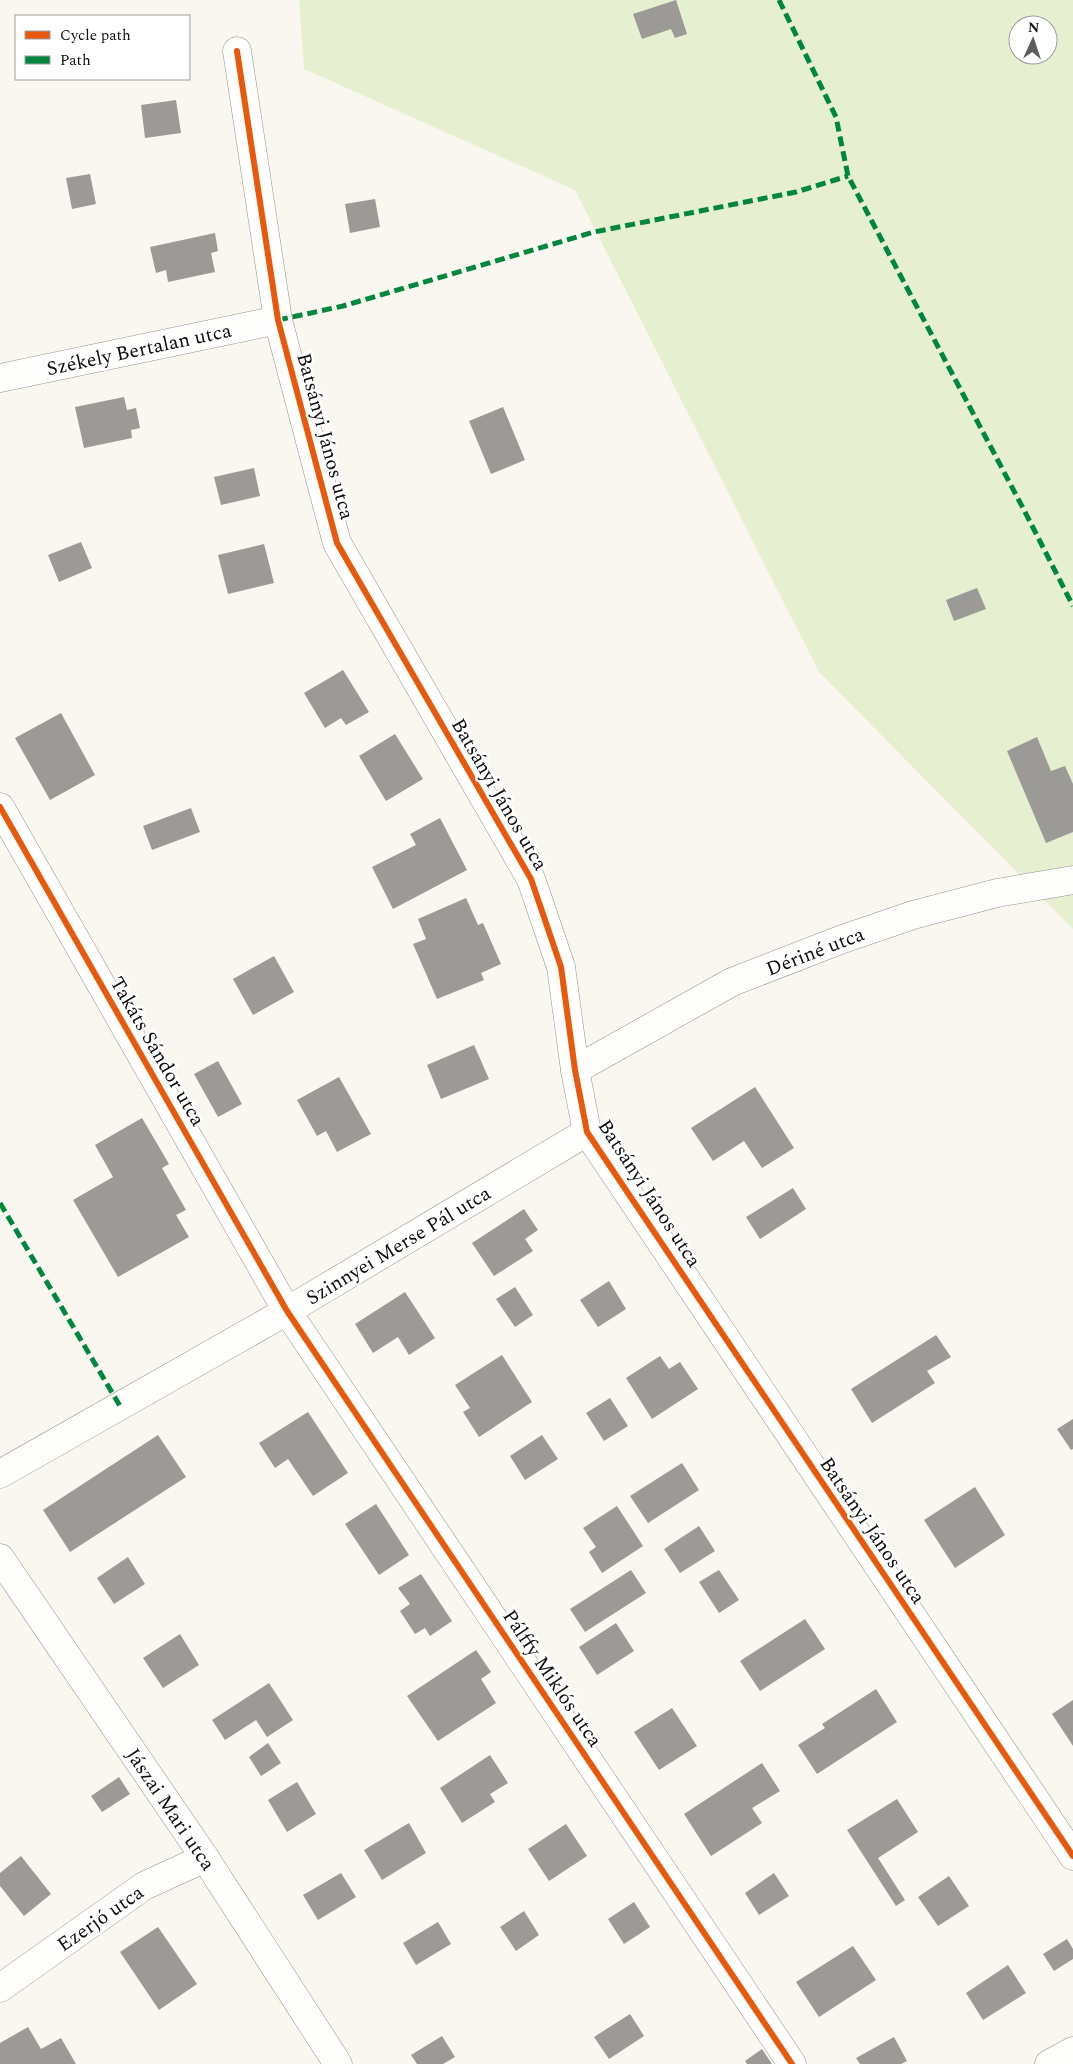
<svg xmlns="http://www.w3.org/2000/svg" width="1073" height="2064" font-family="Spectral,serif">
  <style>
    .green { fill: #e6efd0; fill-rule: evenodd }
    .building { fill: #9c9a96 }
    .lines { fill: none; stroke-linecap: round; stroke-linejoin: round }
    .minor-casing { stroke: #93928f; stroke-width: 29 }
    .minor { stroke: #fefefd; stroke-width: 28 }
    .quiet { stroke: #00873e; stroke-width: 5; stroke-dasharray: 10 5; stroke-linecap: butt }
    .cycleway-casing { stroke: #fff; stroke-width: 9 }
    .cycleway { stroke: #e8590c; stroke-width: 6 }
    .labels { text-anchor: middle; stroke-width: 5; stroke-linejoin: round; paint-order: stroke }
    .street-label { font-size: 20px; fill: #0c0c0c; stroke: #fff }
  </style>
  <rect width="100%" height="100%" fill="#faf7f0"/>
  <path class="green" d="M299 0H1073V929L819 672 575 190 304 69ZM1018 25H1048V55H1018Z"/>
  <g class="building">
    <path d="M676 0 687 34 675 38 671 29 642 39 633 14Z"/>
    <path d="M176 100 181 133 145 138 141 105Z"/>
    <path d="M90 174 96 204 72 209 66 178Z"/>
    <path d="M375 199 380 227 350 233 345 204Z"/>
    <path d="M215 233 218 251 211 253 215 272 168 282 166 270 156 273 150 247Z"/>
    <path d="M124 397 127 410 136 408 140 428 131 430 132 438 84 448 75 407Z"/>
    <path d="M503 407 525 460 491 474 469 421Z"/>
    <path d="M254 468 260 496 221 505 214 477Z"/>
    <path d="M81 542 92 568 59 582 48 555Z"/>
    <path d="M264 544 274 583 228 594 218 555Z"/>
    <path d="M977 588 986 609 954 621 946 600Z"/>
    <path d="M343 670 369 712 346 725 341 718 325 728 304 693Z"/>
    <path d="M61 713 95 775 50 800 15 738Z"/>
    <path d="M395 734 423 779 386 801 359 756Z"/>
    <path d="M1037 737 1051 771 1065 766 1073 784V832L1046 843 1007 751Z"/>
    <path d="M191 808 200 832 152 850 143 826Z"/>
    <path d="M440 818 467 870 393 909 372 867 416 845 410 834Z"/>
    <path d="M466 898 478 925 483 923 501 964 481 973 484 980 437 999 413 944 426 939 418 919Z"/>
    <path d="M274 956 294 992 253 1015 233 979Z"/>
    <path d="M474 1045 489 1079 441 1099 427 1065Z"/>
    <path d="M218 1061 242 1104 218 1117 194 1074Z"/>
    <path d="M339 1077 371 1134 337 1152 326 1131 317 1136 297 1100Z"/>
    <path d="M755 1087 794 1148 762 1168 744 1141 713 1161 691 1128Z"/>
    <path d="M142 1118 169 1164 162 1168 186 1210 176 1215 189 1237 118 1277 73 1200 113 1177 95 1145Z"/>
    <path d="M793 1188 806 1209 760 1239 746 1217Z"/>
    <path d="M524 1209 538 1230 525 1239 533 1251 494 1276 472 1243Z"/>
    <path d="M609 1281 626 1309 598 1327 580 1300Z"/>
    <path d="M515 1287 533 1315 515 1327 496 1299Z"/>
    <path d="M405 1292 435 1338 409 1355 398 1337 373 1353 355 1324Z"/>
    <path d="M936 1335 951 1357 927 1371 935 1383 872 1423 851 1389Z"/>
    <path d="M502 1355 532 1402 479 1437 463 1412 470 1408 455 1385Z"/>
    <path d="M660 1356 669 1369 680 1362 698 1389 652 1419 626 1378Z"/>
    <path d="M610 1398 628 1426 604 1441 586 1413Z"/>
    <path d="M308 1412 348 1473 313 1496 288 1459 275 1468 259 1443Z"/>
    <path d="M1073 1419V1449L1071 1450 1057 1429Z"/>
    <path d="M158 1435 186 1477 70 1552 43 1510Z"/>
    <path d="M542 1435 558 1459 525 1480 510 1456Z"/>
    <path d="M682 1463 699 1490 648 1523 630 1496Z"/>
    <path d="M975 1487 1005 1535 955 1568 924 1520Z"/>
    <path d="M376 1504 409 1555 379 1575 345 1524Z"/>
    <path d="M617 1506 643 1546 602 1573 589 1552 596 1547 583 1528Z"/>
    <path d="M699 1526 715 1551 680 1573 664 1549Z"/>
    <path d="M128 1557 145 1584 114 1604 97 1578Z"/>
    <path d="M631 1570 646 1593 585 1632 570 1609Z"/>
    <path d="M719 1570 739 1600 719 1613 699 1582Z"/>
    <path d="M421 1574 452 1621 430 1636 425 1628 415 1634 400 1611 410 1604 398 1588Z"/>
    <path d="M805 1619 825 1649 760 1691 740 1661Z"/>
    <path d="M616 1623 634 1651 597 1675 579 1647Z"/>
    <path d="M180 1634 199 1665 163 1688 143 1658Z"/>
    <path d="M476 1650 491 1672 481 1679 496 1703 438 1741 407 1696Z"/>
    <path d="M269 1683 293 1720 267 1737 256 1720 225 1740 212 1720Z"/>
    <path d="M876 1689 897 1722 817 1774 798 1745 825 1728 822 1724Z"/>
    <path d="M1073 1700V1746L1052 1714Z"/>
    <path d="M672 1708 697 1746 659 1770 634 1732Z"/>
    <path d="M268 1743 281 1763 261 1776 249 1757Z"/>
    <path d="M490 1755 508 1783 490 1794 495 1802 462 1823 440 1788Z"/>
    <path d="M762 1763 780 1791 752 1808 762 1823 711 1856 684 1814Z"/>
    <path d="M119 1777 130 1794 102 1812 91 1796Z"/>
    <path d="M297 1782 316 1814 287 1832 268 1800Z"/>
    <path d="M897 1799 918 1832 878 1858 905 1900 896 1906 847 1830Z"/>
    <path d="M409 1823 426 1853 382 1880 364 1850Z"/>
    <path d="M566 1824 587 1856 549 1881 528 1849Z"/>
    <path d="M21 1856 51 1894 24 1916 0 1886V1873Z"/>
    <path d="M341 1873 356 1897 318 1920 303 1895Z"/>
    <path d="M774 1873 789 1896 759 1915 745 1893Z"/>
    <path d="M949 1876 969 1906 938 1926 918 1897Z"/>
    <path d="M634 1902 650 1927 624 1944 608 1919Z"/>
    <path d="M524 1911 539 1935 516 1951 500 1927Z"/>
    <path d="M438 1922 451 1944 416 1965 403 1943Z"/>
    <path d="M158 1927 197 1984 159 2010 120 1952Z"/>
    <path d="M1067 1939 1073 1949V1959L1054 1971 1043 1954Z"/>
    <path d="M853 1946 876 1980 819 2017 796 1982Z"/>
    <path d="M1008 1965 1026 1993 983 2020 966 1993Z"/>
    <path d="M630 2014 644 2036 609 2059 594 2037Z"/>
    <path d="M28 2027 41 2049 61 2038 76 2064H0V2043Z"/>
    <path d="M442 2036 455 2057 443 2064H417L411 2055Z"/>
    <path d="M894 2037 907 2061 901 2064H860L856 2058Z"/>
    <path d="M762 2049 772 2064H747L745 2061Z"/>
  </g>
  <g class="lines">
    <defs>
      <g id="minor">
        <path d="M237 51 278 320 337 543 531 879 561 967 575 1070 587 1132 1073 1856"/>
        <path d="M0 378 278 320"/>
        <path d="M0 807 287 1311 792 2064"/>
        <path d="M575 1070 732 982 840 940 913 915 997 893 1073 880"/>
        <path d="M0 1474 287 1311 587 1132"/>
        <path d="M0 1558 205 1858 338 2064"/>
        <path d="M0 1988 144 1886 205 1858"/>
        <path d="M1049 2064 1073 2051"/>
      </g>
    </defs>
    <use href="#minor" class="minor-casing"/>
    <use href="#minor" class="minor"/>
    <g class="quiet">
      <path d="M779 0 836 117 848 176 1024 510 1073 606"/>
      <path d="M278 320 343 306 594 232 796 192 848 176"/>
      <path d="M0 1203 120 1406"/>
    </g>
    <defs>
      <g id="cycleway">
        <path d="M237 51 278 320 337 543 531 879 561 967 575 1070 587 1132 1073 1856"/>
        <path d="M0 807 287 1311 792 2064"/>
      </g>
    </defs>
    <use href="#cycleway" class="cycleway-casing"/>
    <use href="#cycleway" class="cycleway"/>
  </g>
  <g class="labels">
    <g class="street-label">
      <text transform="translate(139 349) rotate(-12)" y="7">Székely Bertalan utca</text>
      <text transform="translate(326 436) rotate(75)" y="7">Batsányi János utca</text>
      <text transform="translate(500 794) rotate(60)" y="7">Batsányi János utca</text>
      <text transform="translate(815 951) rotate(-21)" y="7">Dériné utca</text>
      <text transform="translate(158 1051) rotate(60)" y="7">Takáts Sándor utca</text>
      <text transform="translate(650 1193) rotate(57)" y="7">Batsányi János utca</text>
      <text transform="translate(398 1245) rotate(-31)" y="7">Szinnyei Merse Pál utca</text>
      <text transform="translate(873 1530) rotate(56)" y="7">Batsányi János utca</text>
      <text transform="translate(553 1678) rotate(56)" y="7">Pálffy Miklós utca</text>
      <text transform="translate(171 1809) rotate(56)" y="7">Jászai Mari utca</text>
      <text transform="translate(100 1918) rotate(-35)" y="7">Ezerjó utca</text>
    </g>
  </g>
  <rect x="15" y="15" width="175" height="65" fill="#ffffff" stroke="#9e9e9e"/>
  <rect x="25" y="31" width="25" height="8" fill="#e8590c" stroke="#9e9e9e"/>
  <text x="60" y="40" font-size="15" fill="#0c0c0c">Cycle path</text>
  <rect x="25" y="56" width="25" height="8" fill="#00873e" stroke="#9e9e9e"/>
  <text x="60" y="65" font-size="15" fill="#0c0c0c">Path</text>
  <g transform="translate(1033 40) rotate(3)"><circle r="24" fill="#ffffff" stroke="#9e9e9e"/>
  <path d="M0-4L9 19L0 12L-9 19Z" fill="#5f5e5c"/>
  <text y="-8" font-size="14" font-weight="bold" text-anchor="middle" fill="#0c0c0c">N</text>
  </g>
</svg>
